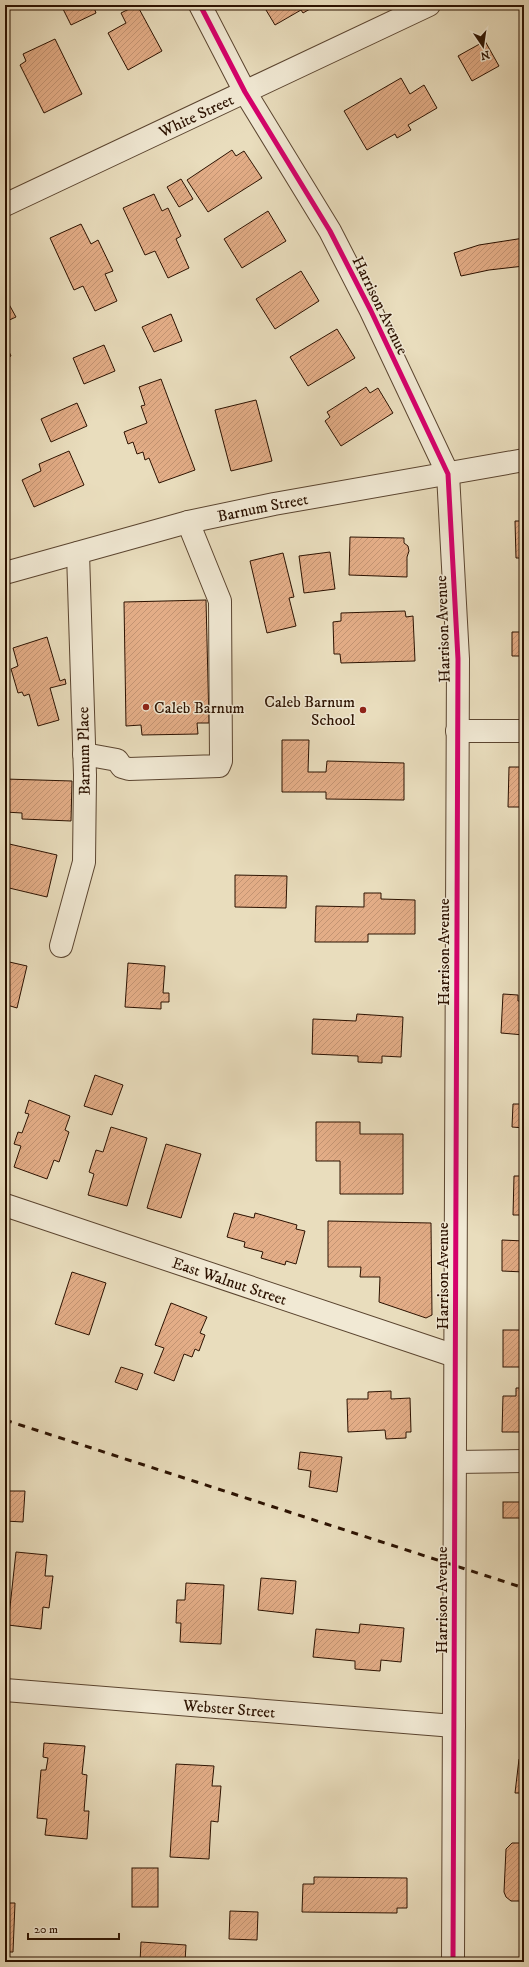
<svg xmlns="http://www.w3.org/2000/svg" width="529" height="1967" font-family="'IM FELL DW Pica',serif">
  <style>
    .building { fill: url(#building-hatch); stroke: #2c1201 }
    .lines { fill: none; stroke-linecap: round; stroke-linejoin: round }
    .minor-casing { stroke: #5b4530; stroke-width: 24 }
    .minor { stroke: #f1e9d4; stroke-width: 22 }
    .rail { stroke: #2c1201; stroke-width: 3; stroke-dasharray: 7 7; stroke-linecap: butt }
    .cycleway-casing { stroke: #f1e9d4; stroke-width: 8 }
    .cycleway { stroke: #d6006c; stroke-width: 5 }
    .poi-dot { fill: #8f2418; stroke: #f1e9d4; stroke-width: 1.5 }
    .labels { text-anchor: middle; stroke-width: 3; stroke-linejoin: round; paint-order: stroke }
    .street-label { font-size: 16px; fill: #2c1201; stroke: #f1e9d4 }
    .poi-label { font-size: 16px; fill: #2c1201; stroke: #f1e9d4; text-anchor: end }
  </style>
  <defs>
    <pattern id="building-hatch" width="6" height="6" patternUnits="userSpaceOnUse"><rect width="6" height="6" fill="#e3ad87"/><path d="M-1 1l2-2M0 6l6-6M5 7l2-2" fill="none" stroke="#c39473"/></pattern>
  </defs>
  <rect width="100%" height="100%" fill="#e9ddbd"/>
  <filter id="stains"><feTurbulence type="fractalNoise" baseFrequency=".005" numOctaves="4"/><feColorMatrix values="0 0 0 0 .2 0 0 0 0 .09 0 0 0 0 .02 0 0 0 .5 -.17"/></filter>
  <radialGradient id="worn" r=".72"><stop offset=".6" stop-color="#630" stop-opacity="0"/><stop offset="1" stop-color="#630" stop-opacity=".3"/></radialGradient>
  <g class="building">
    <path d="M71 5H93L96 13 71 25 63 9Z"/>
    <path d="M137 5 162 51 128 70 108 33 126 23 121 13Z"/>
    <path d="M263 5H317L303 13 301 10 275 25Z"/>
    <path d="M55 39 82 94 44 113 20 65 26 61 23 54Z"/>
    <path d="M485 41 499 66 472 81 458 56Z"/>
    <path d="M401 78 410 94 424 85 437 108 408 125 411 130 397 138 395 134 367 150 344 111Z"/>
    <path d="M232 150 236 156 244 151 262 178 208 212 187 180Z"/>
    <path d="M181 179 193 199 179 207 167 187Z"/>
    <path d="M154 194 162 211 168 208 181 236 176 239 189 268 168 278 155 251 145 255 123 208Z"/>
    <path d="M268 211 286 241 242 268 224 239Z"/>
    <path d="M81 224 91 244 98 240 113 271 105 274 117 301 95 311 83 286 74 290 50 238Z"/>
    <path d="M524 238V266L489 270 461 276 454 253 479 245Z"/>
    <path d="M301 271 319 301 275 329 256 299Z"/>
    <path d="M5 297 16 317 5 322Z"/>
    <path d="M171 314 182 341 154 352 142 327Z"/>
    <path d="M337 329 355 358 308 386 290 357Z"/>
    <path d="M5 343 11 356 5 359Z"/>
    <path d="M104 345 115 371 84 384 73 358Z"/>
    <path d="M161 379 195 470 159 483 149 458 145 460 143 452 137 454 133 442 128 444 124 432 147 423 141 406 145 405 139 387Z"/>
    <path d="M366 387 370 393 378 388 393 413 341 446 325 421 330 417 327 412Z"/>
    <path d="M256 400 272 461 231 471 215 410Z"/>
    <path d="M77 403 87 426 51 442 41 419Z"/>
    <path d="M69 451 84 485 34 507 22 480 41 471 39 464Z"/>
    <path d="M515 521H524V558H516Z"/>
    <path d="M350 537 404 538V543L408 546 409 551 407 557V577L349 575Z"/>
    <path d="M330 552 335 589 304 593 299 556Z"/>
    <path d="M283 553 294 597 289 598 296 626 267 633 250 561Z"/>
    <path d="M206 600 209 723H197L198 734 142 735 141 725 126 726 124 602Z"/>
    <path d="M405 611 406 617 413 616 415 661 341 663 340 654H334L333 622 341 621V613Z"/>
    <path d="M521 617H524V670H521V656H512V632H522Z"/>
    <path d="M47 637 60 681 65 679 66 684 50 688 59 720 38 726 29 694 24 696 22 692 18 693 11 669 18 666 13 648Z"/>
    <path d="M282 740H309L308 772H326L327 761 404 763V800L326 799V792H282Z"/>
    <path d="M509 767H524V807H508Z"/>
    <path d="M5 779 72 781 71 821 22 819V813L5 812Z"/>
    <path d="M5 843 57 855 47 897 5 887Z"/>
    <path d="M235 875 287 876 286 908 235 907Z"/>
    <path d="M364 893H381V899L415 900V934H368V942H315L316 906 364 907Z"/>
    <path d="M5 961 27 966 17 1008 7 1005 6 1010Z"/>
    <path d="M128 963 165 966 163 993H169V1002H161V1009L125 1007Z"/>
    <path d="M503 994 518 995V1001H524V1035L501 1033Z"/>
    <path d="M357 1014 403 1017 401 1057 382 1056V1063L358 1062V1056L312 1054 313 1019 356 1021Z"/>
    <path d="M523 1067 524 1128 512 1127 513 1104H522Z"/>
    <path d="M95 1075 123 1085 112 1115 84 1106Z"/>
    <path d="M29 1100 70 1116 65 1130 69 1132 59 1162 54 1160 47 1179 14 1167 21 1146 14 1144 18 1132 22 1133 29 1114 25 1113Z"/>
    <path d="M316 1122H360V1134H403V1194H340V1161H316Z"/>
    <path d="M111 1127 147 1138 127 1206 88 1195 94 1174 89 1172 96 1150 103 1152Z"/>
    <path d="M166 1144 201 1154 181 1218 147 1208Z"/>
    <path d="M514 1176H524V1215H513Z"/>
    <path d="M234 1213 254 1218 255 1213 297 1225 296 1229 305 1231 296 1264 286 1261 285 1265 261 1258 263 1252 244 1247 245 1242 227 1237Z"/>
    <path d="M328 1221 431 1223 432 1315 426 1318 379 1302 380 1277H360L361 1267H328Z"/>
    <path d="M502 1240 524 1241V1272L502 1271Z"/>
    <path d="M72 1272 106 1283 89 1335 55 1324Z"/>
    <path d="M171 1303 207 1317 200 1333 205 1335 199 1351 195 1349 192 1357 184 1354 174 1381 154 1373 164 1348 155 1345Z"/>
    <rect x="503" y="1330" width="21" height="37"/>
    <path d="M121 1367 143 1374 137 1390 115 1382Z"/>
    <path d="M516 1388H524V1432H502L503 1396H516Z"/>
    <path d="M391 1391V1399L410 1398 411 1432H406V1438L386 1439 385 1430 348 1432 347 1399H368V1392Z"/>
    <path d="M300 1452 342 1457 337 1492 309 1487 311 1471 298 1469Z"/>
    <path d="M5 1491H25L23 1522 5 1521Z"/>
    <rect x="503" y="1502" width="21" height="16"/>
    <path d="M16 1552 47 1555 45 1576H53L49 1608 43 1607 41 1629 8 1625Z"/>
    <path d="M261 1578 296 1581 293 1614 258 1610Z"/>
    <path d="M186 1583 224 1585 221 1644 180 1642 181 1623H176L177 1600H185Z"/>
    <path d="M360 1624 404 1628 401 1662 381 1660 380 1671 355 1669V1661L313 1657 316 1629 359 1633Z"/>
    <path d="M44 1743 85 1746 82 1774 87 1775 84 1811H89L87 1839 45 1835 47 1819 37 1818 41 1770H46L48 1758 43 1757Z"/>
    <path d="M519 1759H524V1793H515Z"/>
    <path d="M176 1764 214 1766 212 1786H221L218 1822 211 1821 209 1859 170 1857Z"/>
    <path d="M512 1843H524V1901H511L506 1897 504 1892 506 1849Z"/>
    <rect x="132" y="1868" width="26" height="39"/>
    <path d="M314 1877 407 1878V1908H397V1913L302 1912 303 1884H314Z"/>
    <path d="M5 1903H15L13 1952H5Z"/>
    <path d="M230 1911 258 1912 257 1940 229 1939Z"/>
    <path d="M141 1942 186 1945 185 1962H140Z"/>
  </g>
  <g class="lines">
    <defs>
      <g id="minor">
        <path d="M200 5 245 92 330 231 371 311 448 474 458 659 453 1962"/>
        <path id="s1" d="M5 205 429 5"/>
        <path id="s2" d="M5 573 188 522 274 504 524 460"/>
        <path d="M457 731H524"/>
        <path d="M84 754 117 760 122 767 129 769 219 766 221 761 220 601 188 522"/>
        <path d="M61 946 84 862 85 775 78 553"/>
        <path id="s3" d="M5 1205 455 1356"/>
        <path d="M455 1462 524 1461"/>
        <path id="s4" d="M5 1690 454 1726"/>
      </g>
    </defs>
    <use href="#minor" class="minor-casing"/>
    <use href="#minor" class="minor"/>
    <path class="rail" d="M5 1420 524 1588"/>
    <defs>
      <path id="cycleway" d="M200 5 245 92 330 231 371 311 448 474 458 659 453 1962"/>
    </defs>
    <use href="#cycleway" class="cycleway-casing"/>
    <use href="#cycleway" class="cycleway"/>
  </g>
  <g class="poi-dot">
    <circle cx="146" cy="707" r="4"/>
    <circle cx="363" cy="710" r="4"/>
  </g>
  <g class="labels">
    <g class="street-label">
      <text dy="6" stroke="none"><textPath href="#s1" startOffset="211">White Street</textPath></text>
      <text transform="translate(381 305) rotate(64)" y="6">Harrison Avenue</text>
      <text dy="6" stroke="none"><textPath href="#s2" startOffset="266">Barnum Street</textPath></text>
      <text transform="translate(442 629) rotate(-92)" y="6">Harrison Avenue</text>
      <text transform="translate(83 751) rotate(-91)" y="6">Barnum Place</text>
      <text transform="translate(443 952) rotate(-90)" y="6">Harrison Avenue</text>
      <text transform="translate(442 1276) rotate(-90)" y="6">Harrison Avenue</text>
      <text dy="6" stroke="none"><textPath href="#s3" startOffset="237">East Walnut Street</textPath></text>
      <text transform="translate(441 1600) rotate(-90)" y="6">Harrison Avenue</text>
      <text dy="6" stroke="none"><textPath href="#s4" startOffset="225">Webster Street</textPath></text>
    </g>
    <g class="poi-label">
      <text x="355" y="707">Caleb Barnum<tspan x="355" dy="18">School</tspan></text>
      <text x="154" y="713" text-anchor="start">Caleb Barnum</text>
    </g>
  </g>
  <rect width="529" height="1967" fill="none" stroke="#e9ddbd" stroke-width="20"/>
  <rect x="6" y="6" width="517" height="1955" fill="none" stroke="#2c1201" stroke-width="2"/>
  <rect x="10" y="10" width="509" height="1947" fill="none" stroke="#2c1201"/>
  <g transform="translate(483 46) rotate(167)" stroke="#f1e9d4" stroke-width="3" paint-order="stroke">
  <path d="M0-3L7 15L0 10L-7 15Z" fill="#2c1201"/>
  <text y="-6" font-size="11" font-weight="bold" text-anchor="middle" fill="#2c1201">N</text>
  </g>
  <path d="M28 1933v6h91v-6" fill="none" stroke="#2c1201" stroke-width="2"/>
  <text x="34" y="1933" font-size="12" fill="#2c1201" stroke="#f1e9d4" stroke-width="3" paint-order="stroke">20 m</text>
  <rect width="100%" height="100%" filter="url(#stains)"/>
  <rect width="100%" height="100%" fill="url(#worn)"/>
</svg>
